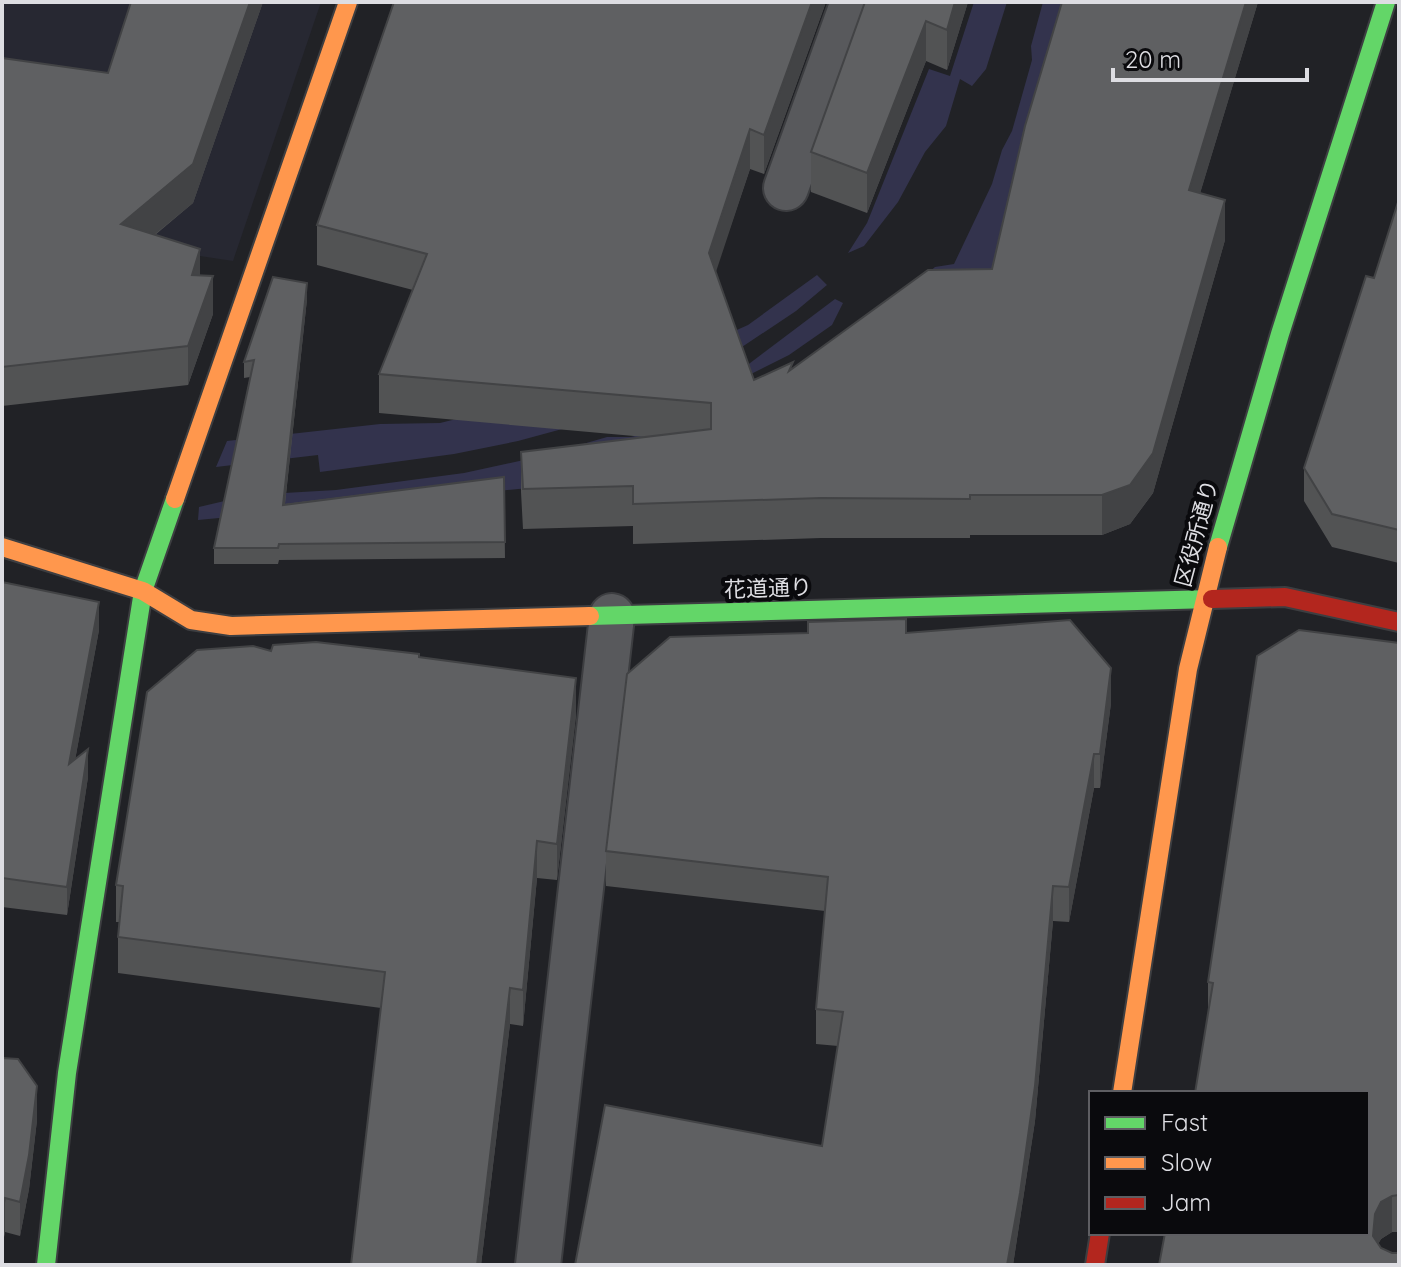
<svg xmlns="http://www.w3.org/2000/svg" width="1401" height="1267" font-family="Quicksand,'Noto Sans JP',sans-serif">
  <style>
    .built { fill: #272832 }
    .green { fill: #33334d }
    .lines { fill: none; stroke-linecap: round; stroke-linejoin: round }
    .street-casing { stroke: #3d3e41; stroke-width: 48 }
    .fast-casing { stroke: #3d3e41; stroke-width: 22 }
    .slow-casing { stroke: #3d3e41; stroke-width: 22 }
    .jam-casing { stroke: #3d3e41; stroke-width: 22 }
    .street { stroke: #58595c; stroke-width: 44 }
    .fast { stroke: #63d668; stroke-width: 18 }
    .slow { stroke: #ff974d; stroke-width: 18 }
    .jam { stroke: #b3261e; stroke-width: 18 }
    .wall { fill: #525354 }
    .shaded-wall { fill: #424345 }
    .building { fill: #5f6062; stroke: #424345; stroke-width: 2 }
    .labels { text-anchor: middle; stroke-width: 8; stroke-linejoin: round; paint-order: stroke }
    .street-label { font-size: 22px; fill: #dddde2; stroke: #0a0a0d }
  </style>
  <rect width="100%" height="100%" fill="#212226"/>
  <path class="built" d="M2 2H321L233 261 2 226Z"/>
  <g class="green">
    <path d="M974 2H1007L986 69 972 86 960 79 946 126 925 152 898 202 864 246 848 253 867 223 929 69 950 76Z"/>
    <path d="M1043 2H1068L1012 187 992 290 949 298 942 311H910L770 408 703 439 603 473 529 488 198 520 199 507 250 495 336 490 464 473 542 456 607 437H631L655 431 692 410 716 408 752 397 778 385 818 362 868 325 935 267 954 264 992 184 1002 150 1012 131 1032 60 1031 46Z"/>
    <path d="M817 275 827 285 796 311 721 361 730 333 748 325Z"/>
    <path d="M835 299 843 303 832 325 789 355 753 373 725 382Z"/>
    <path d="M497 409 599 419 518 441 454 454 320 472 318 455 216 467 227 441 380 424 440 423Z"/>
  </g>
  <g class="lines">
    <defs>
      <g id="street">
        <path d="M786 188 853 2"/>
        <path d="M538 1265 612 616"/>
      </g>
      <g id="fast">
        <path d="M1218 547 1280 334 1386 2"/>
        <path d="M590 616 1212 599"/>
        <path d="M46 1265 67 1073 143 591 175 499"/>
      </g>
      <g id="slow">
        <path d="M175 499 348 2"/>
        <path d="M2 547 143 591 191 620 231 626 590 616"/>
        <path d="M1122 1093 1188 669 1218 547"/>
      </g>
      <g id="jam">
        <path d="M1212 599 1285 597 1399 622"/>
        <path d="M1095 1265 1100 1233"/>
      </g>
    </defs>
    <use href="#street" class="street-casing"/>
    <use href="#fast" class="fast-casing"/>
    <use href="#slow" class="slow-casing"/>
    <use href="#jam" class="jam-casing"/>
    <use href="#street" class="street"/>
    <use href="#fast" class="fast"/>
    <use href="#slow" class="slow"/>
    <use href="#jam" class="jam"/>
  </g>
  <g class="wall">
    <path d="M131 2H263L193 203 155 235 200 276 213 314 188 385 2 406V58L108 73Z"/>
    <path d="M826 2 764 174 750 169 715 272 754 380 793 369 992 269 1258 2 1200 193 1225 240 1153 493 1130 524 1102 535H970V538H821L633 544V526L523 529 521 492V452L645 437 379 413V374L413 290 317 265V225Z"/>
    <path d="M865 2H968L947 70 926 61 867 213 811 192V152Z"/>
    <path d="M1399 199V563L1332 547 1304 501V468L1374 278Z"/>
    <path d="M307 299 285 504 504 477 505 558 279 560 278 564H214V548L250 377 244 378V362Z"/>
    <path d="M2 582 99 630 75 760 88 777 67 915 2 907Z"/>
    <path d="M906 633 1111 703 1100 788H1094L1069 922 1053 921 1035 1121 1013 1265H575L822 1146 838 1046 816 1044V1009L825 911 606 886V851Z"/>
    <path d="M1399 643V1232H1392L1381 1239 1378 1244 1159 1265 1367 1233 1208 1011V982Z"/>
    <path d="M271 651 419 657 576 715 557 880 537 878 523 1026 510 1024 481 1265H351L381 1008 118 973V937L119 922H116V885Z"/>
    <path d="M2 1058 37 1120 29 1189 20 1236 5 1232 2 1247Z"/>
  </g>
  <g class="shaded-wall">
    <path d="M250 2H263L193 203 121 262V224Z"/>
    <path d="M812 2H826L764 174V135Z"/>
    <path d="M955 2H968L947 70V30Z"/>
    <path d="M1246 2H1258L1189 230V190Z"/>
    <path d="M926 21V61L867 213V173Z"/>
    <path d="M750 129V169L709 293V253Z"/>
    <path d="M1225 200V240L1153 493 1130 524 1102 535V495Z"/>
    <path d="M200 249V287L192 275Z"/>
    <path d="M213 276V314L188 385V346Z"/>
    <path d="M307 283V299L283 521V505Z"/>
    <path d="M99 602V630L69 793V764Z"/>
    <path d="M1111 668V703L1100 788V754Z"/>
    <path d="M576 678V715L557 880V844Z"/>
    <path d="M88 749V777L67 915V887Z"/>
    <path d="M1094 754V788L1069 922V887Z"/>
    <path d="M537 841V878L523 1026V990Z"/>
    <path d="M1053 886V921L1035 1121 1013 1265H1007Z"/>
    <path d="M510 988V1024L481 1265H477Z"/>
    <path d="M37 1086V1120L29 1189 20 1236V1202Z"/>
    <path d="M1392 1196V1232L1381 1239 1375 1250 1373 1236 1375 1214 1381 1202Z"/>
    <path d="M5 1198V1232L2 1247V1212Z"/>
  </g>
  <g class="building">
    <path d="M131 2H250L193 164 121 224 200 249 192 275 213 276 188 346 2 367V58L108 73Z"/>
    <path d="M394 2H812L764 135 750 129 709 253 754 380 793 362 789 371 928 270 992 269 1025 126 1062 2H1246L1189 190 1225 200 1153 453 1130 485 1102 495H970V499L821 498 633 504V486L523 489 521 452 711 429V403L379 374 427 254 317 225Z"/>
    <path d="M865 2H955L947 30 926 21 867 173 811 152Z"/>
    <path d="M1399 199V530L1332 514 1304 468 1366 276 1374 278Z"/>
    <path d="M273 277 307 283 283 505 504 477 505 542 279 544 278 548H214L254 360 244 362Z"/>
    <path d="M2 582 99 602 69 764 88 749 67 887 2 878Z"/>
    <path d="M906 619V633L1070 620 1111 668 1100 754H1094L1069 887 1053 886 1035 1086 1020 1193 1007 1265H575L605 1105 822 1146 843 1012 816 1009 828 877 606 851 627 674 670 637 808 633V622Z"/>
    <path d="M1299 630 1399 643V1195L1392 1196 1381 1202 1375 1214 1373 1236 1381 1248 1392 1253H1399V1265H1159L1165 1233H1367V1093H1195L1213 983 1208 982 1257 656Z"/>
    <path d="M316 642 419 654V657L576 678 557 844 537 841 523 990 510 988 477 1265H351L385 972 118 937 123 886 116 885 147 692 197 650 253 646 271 651 273 645Z"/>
    <path d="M2 1058 18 1059 37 1086 29 1155 20 1202 5 1198 2 1212Z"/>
  </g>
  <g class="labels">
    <g class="street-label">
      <text transform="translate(1196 533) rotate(-75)" y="8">区役所通り</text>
      <text transform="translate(768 588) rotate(-2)" y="8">花道通り</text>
    </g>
  </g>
  <rect width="1401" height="1267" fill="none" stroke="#dddde2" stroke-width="8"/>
  <rect x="1089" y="1091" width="280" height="144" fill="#0a0a0d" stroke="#5e5e62" stroke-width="2"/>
  <rect x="1105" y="1117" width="40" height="12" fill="#63d668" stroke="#5e5e62" stroke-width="2"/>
  <text x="1161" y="1131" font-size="24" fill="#dddde2">Fast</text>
  <rect x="1105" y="1157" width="40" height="12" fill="#ff974d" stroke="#5e5e62" stroke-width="2"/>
  <text x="1161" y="1171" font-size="24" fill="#dddde2">Slow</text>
  <rect x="1105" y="1197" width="40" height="12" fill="#b3261e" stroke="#5e5e62" stroke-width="2"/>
  <text x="1161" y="1211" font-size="24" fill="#dddde2">Jam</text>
  <path d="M1113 68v12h194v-12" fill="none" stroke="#dddde2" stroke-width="4"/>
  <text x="1125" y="68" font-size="24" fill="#dddde2" stroke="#0a0a0d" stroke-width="6" paint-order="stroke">20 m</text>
</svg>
